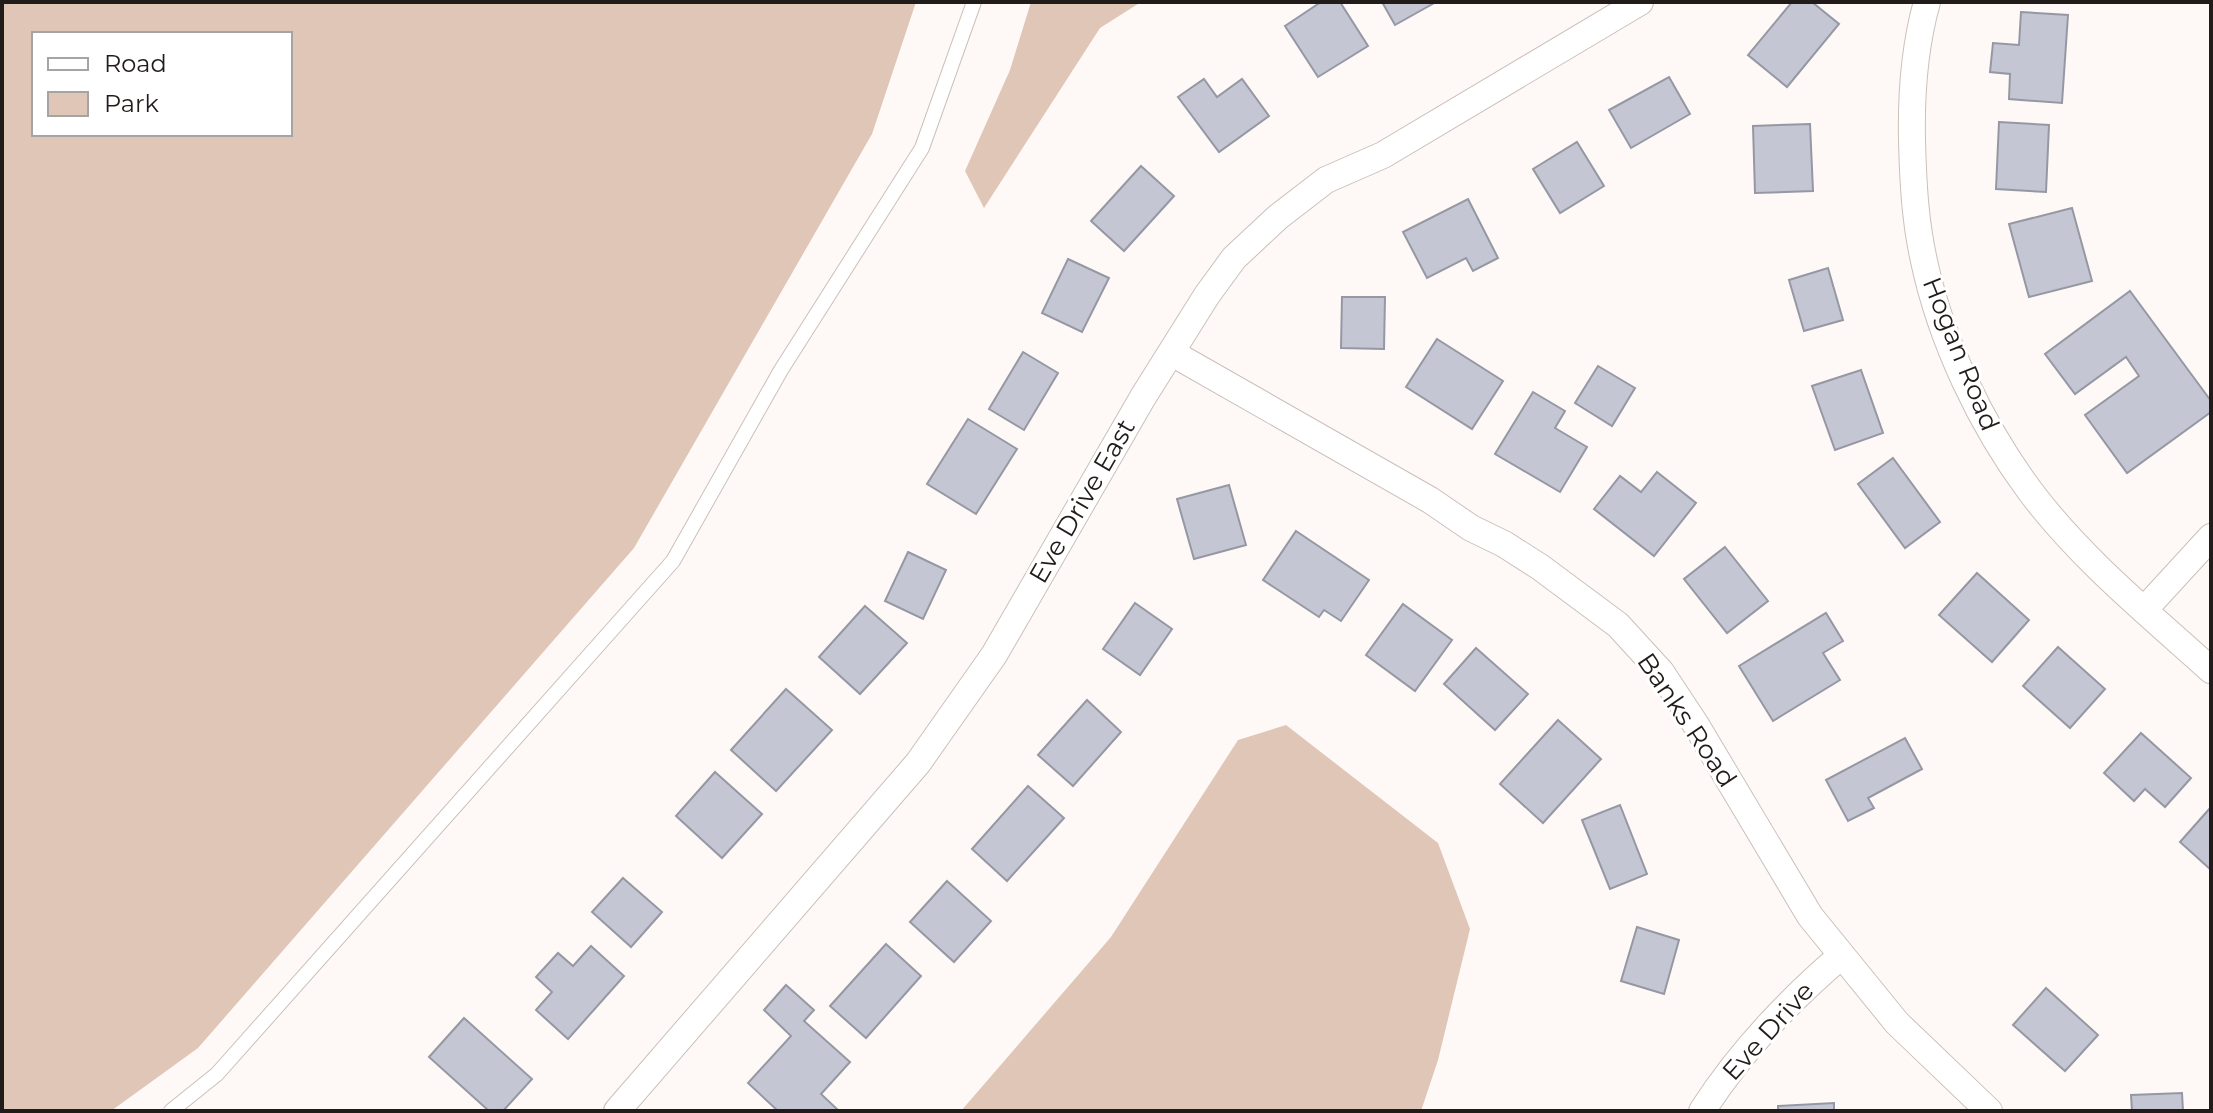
<svg xmlns="http://www.w3.org/2000/svg" width="2213" height="1113" font-family="Montserrat,sans-serif">
  <style>
    .green { fill: #dfc6b7; fill-rule: evenodd }
    .building { fill: #c4c7d3; stroke: #9598a3; stroke-width: 2 }
    .lines { fill: none; stroke-linecap: round; stroke-linejoin: round }
    .lane-casing { stroke: #cbc0b9; stroke-width: 16 }
    .street-casing { stroke: #cbc0b9; stroke-width: 28 }
    .lane { stroke: #fff; stroke-width: 14 }
    .street { stroke: #fff; stroke-width: 26 }
    .labels { text-anchor: middle; stroke-width: 6; stroke-linejoin: round; paint-order: stroke }
    .street-label { font-size: 26px; fill: #211c1a; stroke: #fff }
  </style>
  <rect width="100%" height="100%" fill="#fef9f6"/>
  <g class="green">
    <path d="M2 2H916L872 134 634 548 198 1048 111 1111H2ZM34 34H290V134H34Z"/>
    <path d="M1031 2H1141L1100 28 984 208 965 171 1010 70Z"/>
    <path d="M1286 725 1438 843 1470 929 1438 1060 1421 1111H961L1111 937 1238 740Z"/>
  </g>
  <g class="building">
    <path d="M1321 2H1340L1368 46 1318 77 1285 26Z"/>
    <path d="M1382 2H1436L1395 25Z"/>
    <path d="M1792 2H1812L1839 24 1787 87 1748 55Z"/>
    <path d="M2021 12 2068 15 2062 103 2009 99 2010 74 1990 72 1993 43 2019 45Z"/>
    <path d="M1669 77 1690 114 1631 148 1609 110Z"/>
    <path d="M1204 79 1217 97 1242 79 1269 116 1219 152 1178 97Z"/>
    <path d="M1999 122 2049 125 2046 192 1996 189Z"/>
    <path d="M1810 124 1813 191 1755 193 1753 126Z"/>
    <path d="M1577 142 1604 186 1560 213 1533 169Z"/>
    <path d="M1141 166 1174 196 1124 251 1091 221Z"/>
    <path d="M1468 199 1498 258 1473 271 1466 258 1427 278 1403 232Z"/>
    <path d="M2072 208 2092 281 2029 297 2009 224Z"/>
    <path d="M1068 259 1109 278 1082 332 1042 313Z"/>
    <path d="M1828 268 1843 320 1804 331 1789 280Z"/>
    <path d="M2130 291 2211 401V412L2127 473 2085 415 2139 376 2126 357 2075 394 2045 354Z"/>
    <path d="M1342 297H1385L1384 349 1341 348Z"/>
    <path d="M1437 339 1503 381 1472 429 1406 387Z"/>
    <path d="M1023 352 1058 373 1024 430 989 409Z"/>
    <path d="M1598 366 1635 388 1612 426 1575 403Z"/>
    <path d="M1861 370 1883 433 1835 450 1812 386Z"/>
    <path d="M1533 392 1565 411 1555 428 1587 447 1560 492 1495 454Z"/>
    <path d="M968 419 1017 449 976 514 927 484Z"/>
    <path d="M1893 458 1940 522 1905 548 1858 484Z"/>
    <path d="M1657 472 1696 503 1654 556 1594 509 1620 476 1641 492Z"/>
    <path d="M1229 485 1246 545 1194 559 1177 499Z"/>
    <path d="M1296 531 1369 580 1341 621 1324 610 1319 617 1263 580Z"/>
    <path d="M1725 547 1768 601 1727 633 1684 579Z"/>
    <path d="M908 552 946 570 923 619 885 601Z"/>
    <path d="M1977 573 2029 620 1992 662 1939 615Z"/>
    <path d="M1135 603 1172 629 1140 675 1103 649Z"/>
    <path d="M1403 604 1452 640 1415 691 1366 655Z"/>
    <path d="M865 606 907 643 860 694 819 657Z"/>
    <path d="M1826 613 1843 641 1823 653 1840 680 1773 721 1739 666Z"/>
    <path d="M2058 647 2105 689 2070 728 2023 686Z"/>
    <path d="M1476 648 1528 694 1495 730 1444 684Z"/>
    <path d="M786 689 832 730 776 791 731 750Z"/>
    <path d="M1087 700 1121 732 1073 786 1038 755Z"/>
    <path d="M1558 720 1601 759 1543 823 1500 784Z"/>
    <path d="M2141 733 2191 778 2165 807 2145 789 2134 801 2104 773Z"/>
    <path d="M1905 738 1922 769 1868 798 1874 808 1848 821 1826 780Z"/>
    <path d="M715 772 762 814 722 858 676 816Z"/>
    <path d="M1028 786 1064 818 1007 881 972 849Z"/>
    <path d="M1620 805 1647 874 1610 889 1582 820Z"/>
    <path d="M2211 807V870L2180 842Z"/>
    <path d="M623 878 662 912 631 947 592 912Z"/>
    <path d="M947 881 991 921 954 962 910 922Z"/>
    <path d="M1637 927 1679 940 1664 994 1621 981Z"/>
    <path d="M886 944 921 976 866 1038 830 1006Z"/>
    <path d="M591 946 624 976 568 1039 536 1010 552 992 536 977 558 953 573 966Z"/>
    <path d="M786 985 814 1010 804 1021 850 1062 821 1094 839 1111H778L748 1083 791 1036 764 1010Z"/>
    <path d="M2046 988 2098 1035 2065 1071 2013 1025Z"/>
    <path d="M464 1018 532 1079 503 1111H489L429 1057Z"/>
    <path d="M2182 1093 2183 1111H2132L2131 1095Z"/>
    <path d="M1834 1103V1111H1778V1106Z"/>
  </g>
  <g class="lines">
    <defs>
      <path id="lane" d="M171 1111 217 1074 673 561 781 370 922 148 974 2"/>
      <g id="street">
        <path d="M1927 2C1914 48 1911 93 1912 140 1913 181 1915 221 1924 261 1941 341 1981 425 2030 491 2081 559 2149 614 2211 670"/>
        <path d="M1172 353 1430 500 1471 528 1504 544 1540 567 1618 625 1661 672 1696 725 1810 916 1897 1023 1989 1111"/>
        <path d="M2144 610 2211 537"/>
        <path d="M617 1111 918 763 994 655 1143 397 1207 295 1234 258 1278 217 1326 180 1383 155 1640 2"/>
        <path d="M1702 1111C1740 1052 1787 1002 1841 956"/>
      </g>
    </defs>
    <use href="#lane" class="lane-casing"/>
    <use href="#street" class="street-casing"/>
    <use href="#lane" class="lane"/>
    <use href="#street" class="street"/>
  </g>
  <g class="labels">
    <g class="street-label">
      <text transform="translate(1961 354) rotate(68)" y="9">Hogan Road</text>
      <text transform="translate(1082 501) rotate(-60)" y="9">Eve Drive East</text>
      <text transform="translate(1687 720) rotate(56)" y="9">Banks Road</text>
      <text transform="translate(1768 1031) rotate(-48)" y="9">Eve Drive</text>
    </g>
  </g>
  <rect width="2213" height="1113" fill="none" stroke="#211c1a" stroke-width="8"/>
  <rect x="32" y="32" width="260" height="104" fill="#ffffff" stroke="#a6a4a3" stroke-width="2"/>
  <rect x="48" y="58" width="40" height="12" fill="#ffffff" stroke="#a6a4a3" stroke-width="2"/>
  <text x="104" y="72" font-size="24" fill="#211c1a">Road</text>
  <rect x="48" y="92" width="40" height="24" fill="#dfc6b7" stroke="#a6a4a3" stroke-width="2"/>
  <text x="104" y="112" font-size="24" fill="#211c1a">Park</text>
</svg>
